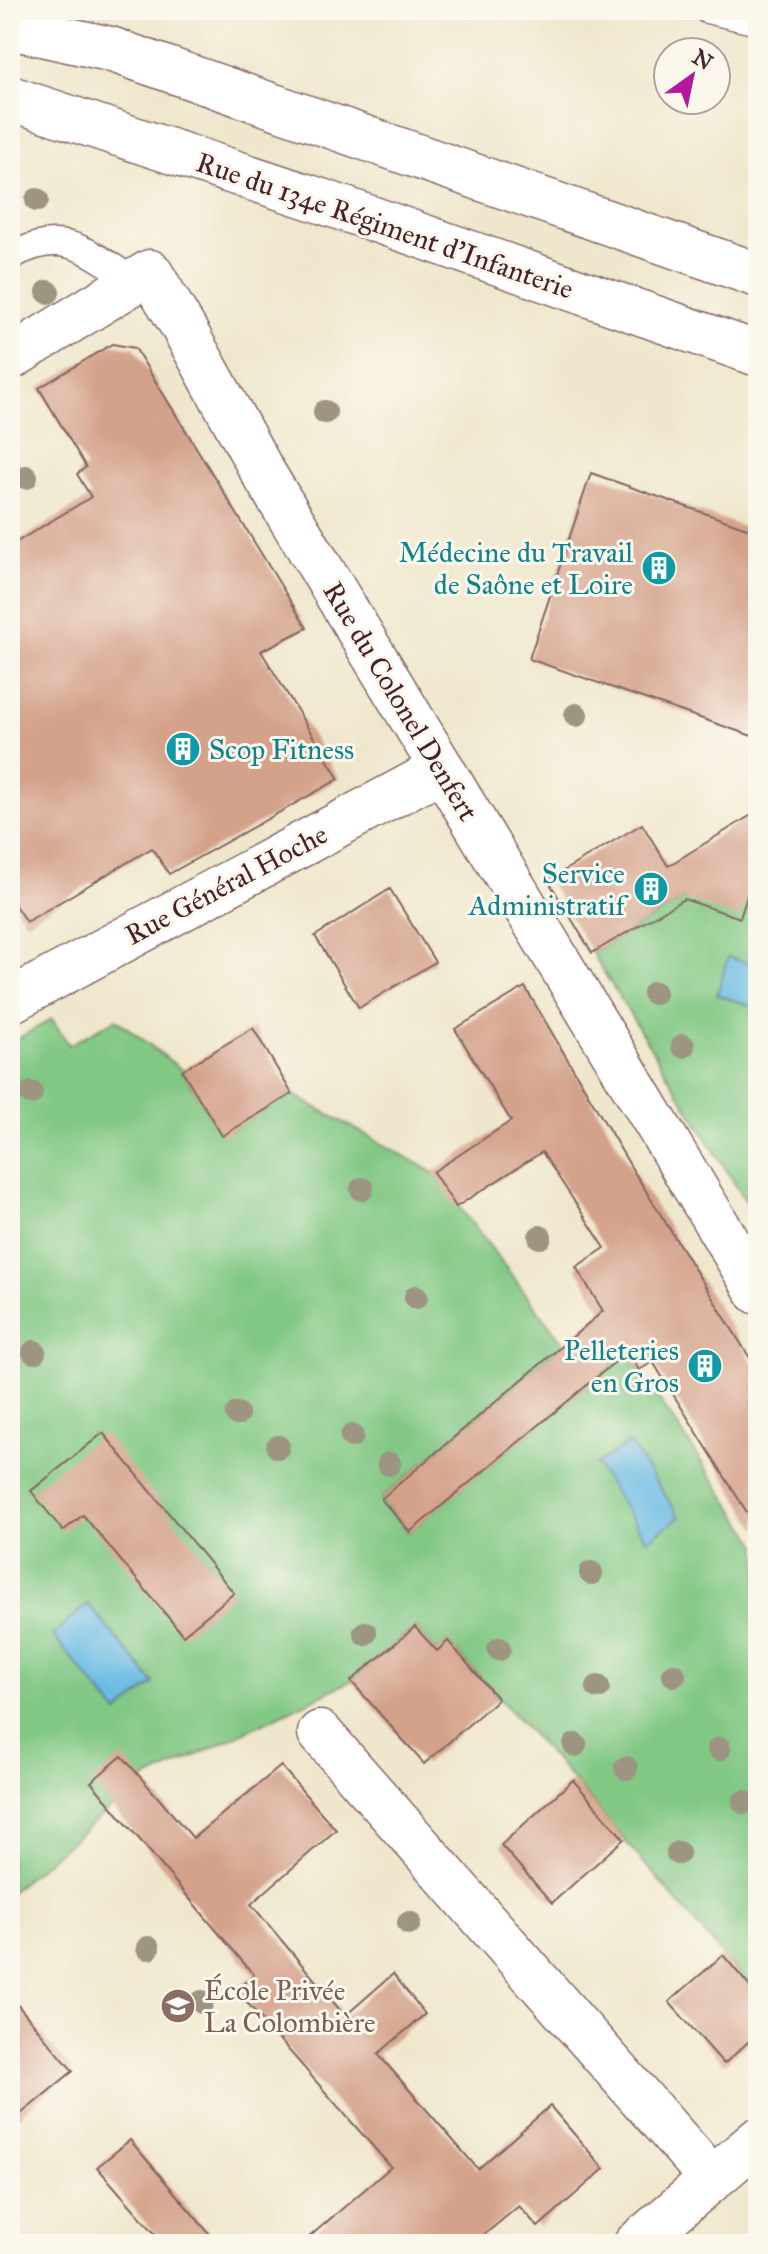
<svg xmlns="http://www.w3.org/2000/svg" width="768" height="2254" font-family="'IM FELL Great Primer',serif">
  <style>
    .green { fill: #81c884; stroke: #667458; stroke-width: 2 }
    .water { fill: #69bbe5; stroke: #5a6d88; stroke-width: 2 }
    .building { fill: #d4a28b }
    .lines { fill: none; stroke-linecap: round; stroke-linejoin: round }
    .lane-casing { stroke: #846563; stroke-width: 29 }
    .street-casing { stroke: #846563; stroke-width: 47 }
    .primary-casing { stroke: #846563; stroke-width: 47 }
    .lane { stroke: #fff; stroke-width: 26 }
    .street { stroke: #fff; stroke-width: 44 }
    .primary { stroke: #fff; stroke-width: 44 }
    .tree { fill: #9d9582 }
    .labels { text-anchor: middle; stroke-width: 6; stroke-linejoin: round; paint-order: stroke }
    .street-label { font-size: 28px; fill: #4a1f2b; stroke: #fbf7ec }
    .culture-label { font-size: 28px; fill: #0d838f; stroke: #fbf7ec; text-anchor: end }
    .education-label { font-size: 28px; fill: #785e54; stroke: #fbf7ec; text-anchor: start }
  </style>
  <rect width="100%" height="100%" fill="#fbf7ec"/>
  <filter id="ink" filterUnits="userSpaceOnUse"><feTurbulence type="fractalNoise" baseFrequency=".0125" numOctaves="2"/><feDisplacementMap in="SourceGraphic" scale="16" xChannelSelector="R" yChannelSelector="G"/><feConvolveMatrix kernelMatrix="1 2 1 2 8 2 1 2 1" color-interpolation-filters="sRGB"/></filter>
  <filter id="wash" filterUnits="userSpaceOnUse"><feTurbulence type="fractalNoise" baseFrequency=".006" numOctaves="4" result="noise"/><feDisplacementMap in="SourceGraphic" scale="32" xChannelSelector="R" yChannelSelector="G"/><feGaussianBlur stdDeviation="1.8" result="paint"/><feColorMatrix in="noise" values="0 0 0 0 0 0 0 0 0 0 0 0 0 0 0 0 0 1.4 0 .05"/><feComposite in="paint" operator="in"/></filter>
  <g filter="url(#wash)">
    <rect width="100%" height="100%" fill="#efe7cc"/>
    <g class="green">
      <path d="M758 862V1221L592 953 684 899Z"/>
      <path d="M52 1019 69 1045 116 1019 182 1070 222 1135 292 1094 433 1172 564 1344 381 1499 409 1532 627 1352 758 1545V1996L573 1780 448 1642 437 1651 415 1627 351 1681 143 1781 10 1892V1043Z"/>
    </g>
    <g class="water">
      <path d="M728 957 758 966V1008L717 995Z"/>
      <path d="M629 1443 680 1517 647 1540 596 1465Z"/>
      <path d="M88 1604 154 1683 118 1713 52 1635Z"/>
    </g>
    <g id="blocks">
      <g class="building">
        <path d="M112 344 135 348 307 628 261 651 339 779 169 874 152 848 26 922 10 898V546L91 497 77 474 86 467 39 388Z"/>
        <path d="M591 473 758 532V738L529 659Z"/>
        <path d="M758 811V862L740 918 684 899 592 953 548 880 642 824 668 866Z"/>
        <path d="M390 889 435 962 359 1008 315 936Z"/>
        <path d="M525 987 631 1167 758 1371V1530L653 1362 639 1370 627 1352 410 1532 381 1499 603 1311 576 1267 605 1248 542 1152 456 1207 433 1172 511 1121 455 1029Z"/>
        <path d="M253 1028 292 1094 222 1136 182 1070Z"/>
        <path d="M103 1433 234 1593 183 1635 83 1515 63 1531 31 1491Z"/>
        <path d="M415 1627 437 1651 448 1641 498 1699 424 1764 351 1681Z"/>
        <path d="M122 1756 193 1838 281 1766 336 1830 251 1904 345 2016 393 1974 425 2014 378 2054 478 2169 550 2106 604 2169 538 2227 519 2206 473 2244H301L391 2167 236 1990 254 1975 91 1782Z"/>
        <path d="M573 1780 624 1839 552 1903 501 1845Z"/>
        <path d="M723 1955 758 1996V2033L724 2064 669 2002Z"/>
        <path d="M10 1996 73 2071 10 2123Z"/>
        <path d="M130 2140 218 2244H164L97 2167Z"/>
      </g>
    </g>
  </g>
  <g filter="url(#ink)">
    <use href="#blocks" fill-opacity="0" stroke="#846563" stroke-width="2"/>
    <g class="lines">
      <defs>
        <g id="lane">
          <path d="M707 10 758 22"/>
          <path d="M10 257C63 226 89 252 134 281"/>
        </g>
        <g id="street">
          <path d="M10 358 150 272 183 327 261 469 758 1292"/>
          <path d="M10 1001 442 769"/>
          <path d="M320 1733 712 2179"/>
          <path d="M636 2244 758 2140"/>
        </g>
        <g id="primary">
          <path d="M10 27 110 49 758 275"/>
          <path d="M10 98 336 206 758 354"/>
        </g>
      </defs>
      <use href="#lane" class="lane-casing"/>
      <use href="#street" class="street-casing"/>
      <use href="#primary" class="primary-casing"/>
      <use href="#lane" class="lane"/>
      <use href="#street" class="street"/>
      <use href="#primary" class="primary"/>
    </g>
    <g class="tree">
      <circle cx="37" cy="200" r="12"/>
      <circle cx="48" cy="292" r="12"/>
      <circle cx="325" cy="412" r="12"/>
      <circle cx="26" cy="477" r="12"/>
      <circle cx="576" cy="715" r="12"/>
      <circle cx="654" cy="993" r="12"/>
      <circle cx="683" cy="1046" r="12"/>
      <circle cx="31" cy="1093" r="12"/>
      <circle cx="362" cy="1189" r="12"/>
      <circle cx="540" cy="1237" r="12"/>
      <circle cx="416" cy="1297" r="12"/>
      <circle cx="34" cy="1352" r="12"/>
      <circle cx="237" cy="1414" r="12"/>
      <circle cx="352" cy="1436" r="12"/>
      <circle cx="278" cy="1447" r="12"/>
      <circle cx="389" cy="1464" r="12"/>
      <circle cx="591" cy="1573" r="12"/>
      <circle cx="365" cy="1633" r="12"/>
      <circle cx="499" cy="1649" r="12"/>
      <circle cx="674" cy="1675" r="12"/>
      <circle cx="598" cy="1687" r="12"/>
      <circle cx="575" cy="1745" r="12"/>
      <circle cx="719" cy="1749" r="12"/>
      <circle cx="626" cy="1768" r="12"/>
      <circle cx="744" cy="1802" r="12"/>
      <circle cx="678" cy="1853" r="12"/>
      <circle cx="409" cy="1923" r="12"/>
      <circle cx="148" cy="1948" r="12"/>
      <circle cx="202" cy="2002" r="12"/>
    </g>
  </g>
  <defs>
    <symbol id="building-disc" viewBox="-11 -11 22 22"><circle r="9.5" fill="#0f9aa8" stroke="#fbf7ec"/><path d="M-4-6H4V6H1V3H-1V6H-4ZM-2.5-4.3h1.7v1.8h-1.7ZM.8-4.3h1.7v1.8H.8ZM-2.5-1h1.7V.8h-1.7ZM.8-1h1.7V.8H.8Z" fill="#fff"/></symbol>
    <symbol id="school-disc" viewBox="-11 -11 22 22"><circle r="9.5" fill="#8d6e63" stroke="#fbf7ec"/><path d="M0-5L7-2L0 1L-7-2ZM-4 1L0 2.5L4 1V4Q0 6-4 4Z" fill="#fff"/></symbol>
  </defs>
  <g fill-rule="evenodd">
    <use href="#building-disc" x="639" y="548" width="40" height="40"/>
    <use href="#building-disc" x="163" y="729" width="40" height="40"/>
    <use href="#building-disc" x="631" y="869" width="40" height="40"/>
    <use href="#building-disc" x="685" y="1346" width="40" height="40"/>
    <use href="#school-disc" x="158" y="1986" width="40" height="40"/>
  </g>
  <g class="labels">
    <g class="street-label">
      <text transform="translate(385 225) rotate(19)" y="10">Rue du 134e Régiment d'Infanterie</text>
      <text transform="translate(401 701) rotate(59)" y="10">Rue du Colonel Denfert</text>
      <text transform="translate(226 884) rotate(-28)" y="10">Rue Général Hoche</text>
    </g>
    <g class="culture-label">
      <text x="633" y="562">Médecine du Travail<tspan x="633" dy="32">de Saône et Loire</tspan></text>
      <text x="209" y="759" text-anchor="start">Scop Fitness</text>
      <text x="625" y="883">Service<tspan x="625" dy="32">Administratif</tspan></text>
      <text x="679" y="1360">Pelleteries<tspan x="679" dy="32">en Gros</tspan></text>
    </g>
    <g class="education-label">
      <text x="204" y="2000">École Privée<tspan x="204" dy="32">La Colombière</tspan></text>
    </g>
  </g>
  <rect width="768" height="2254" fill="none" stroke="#fbf7ec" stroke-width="40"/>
  <g transform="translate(692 76) rotate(33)"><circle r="38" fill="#fbf7ec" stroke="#b4a19f" stroke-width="2"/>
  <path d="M0-6L14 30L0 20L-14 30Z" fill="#b5179e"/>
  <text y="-12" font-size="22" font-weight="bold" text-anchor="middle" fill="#4a1f2b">N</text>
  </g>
</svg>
